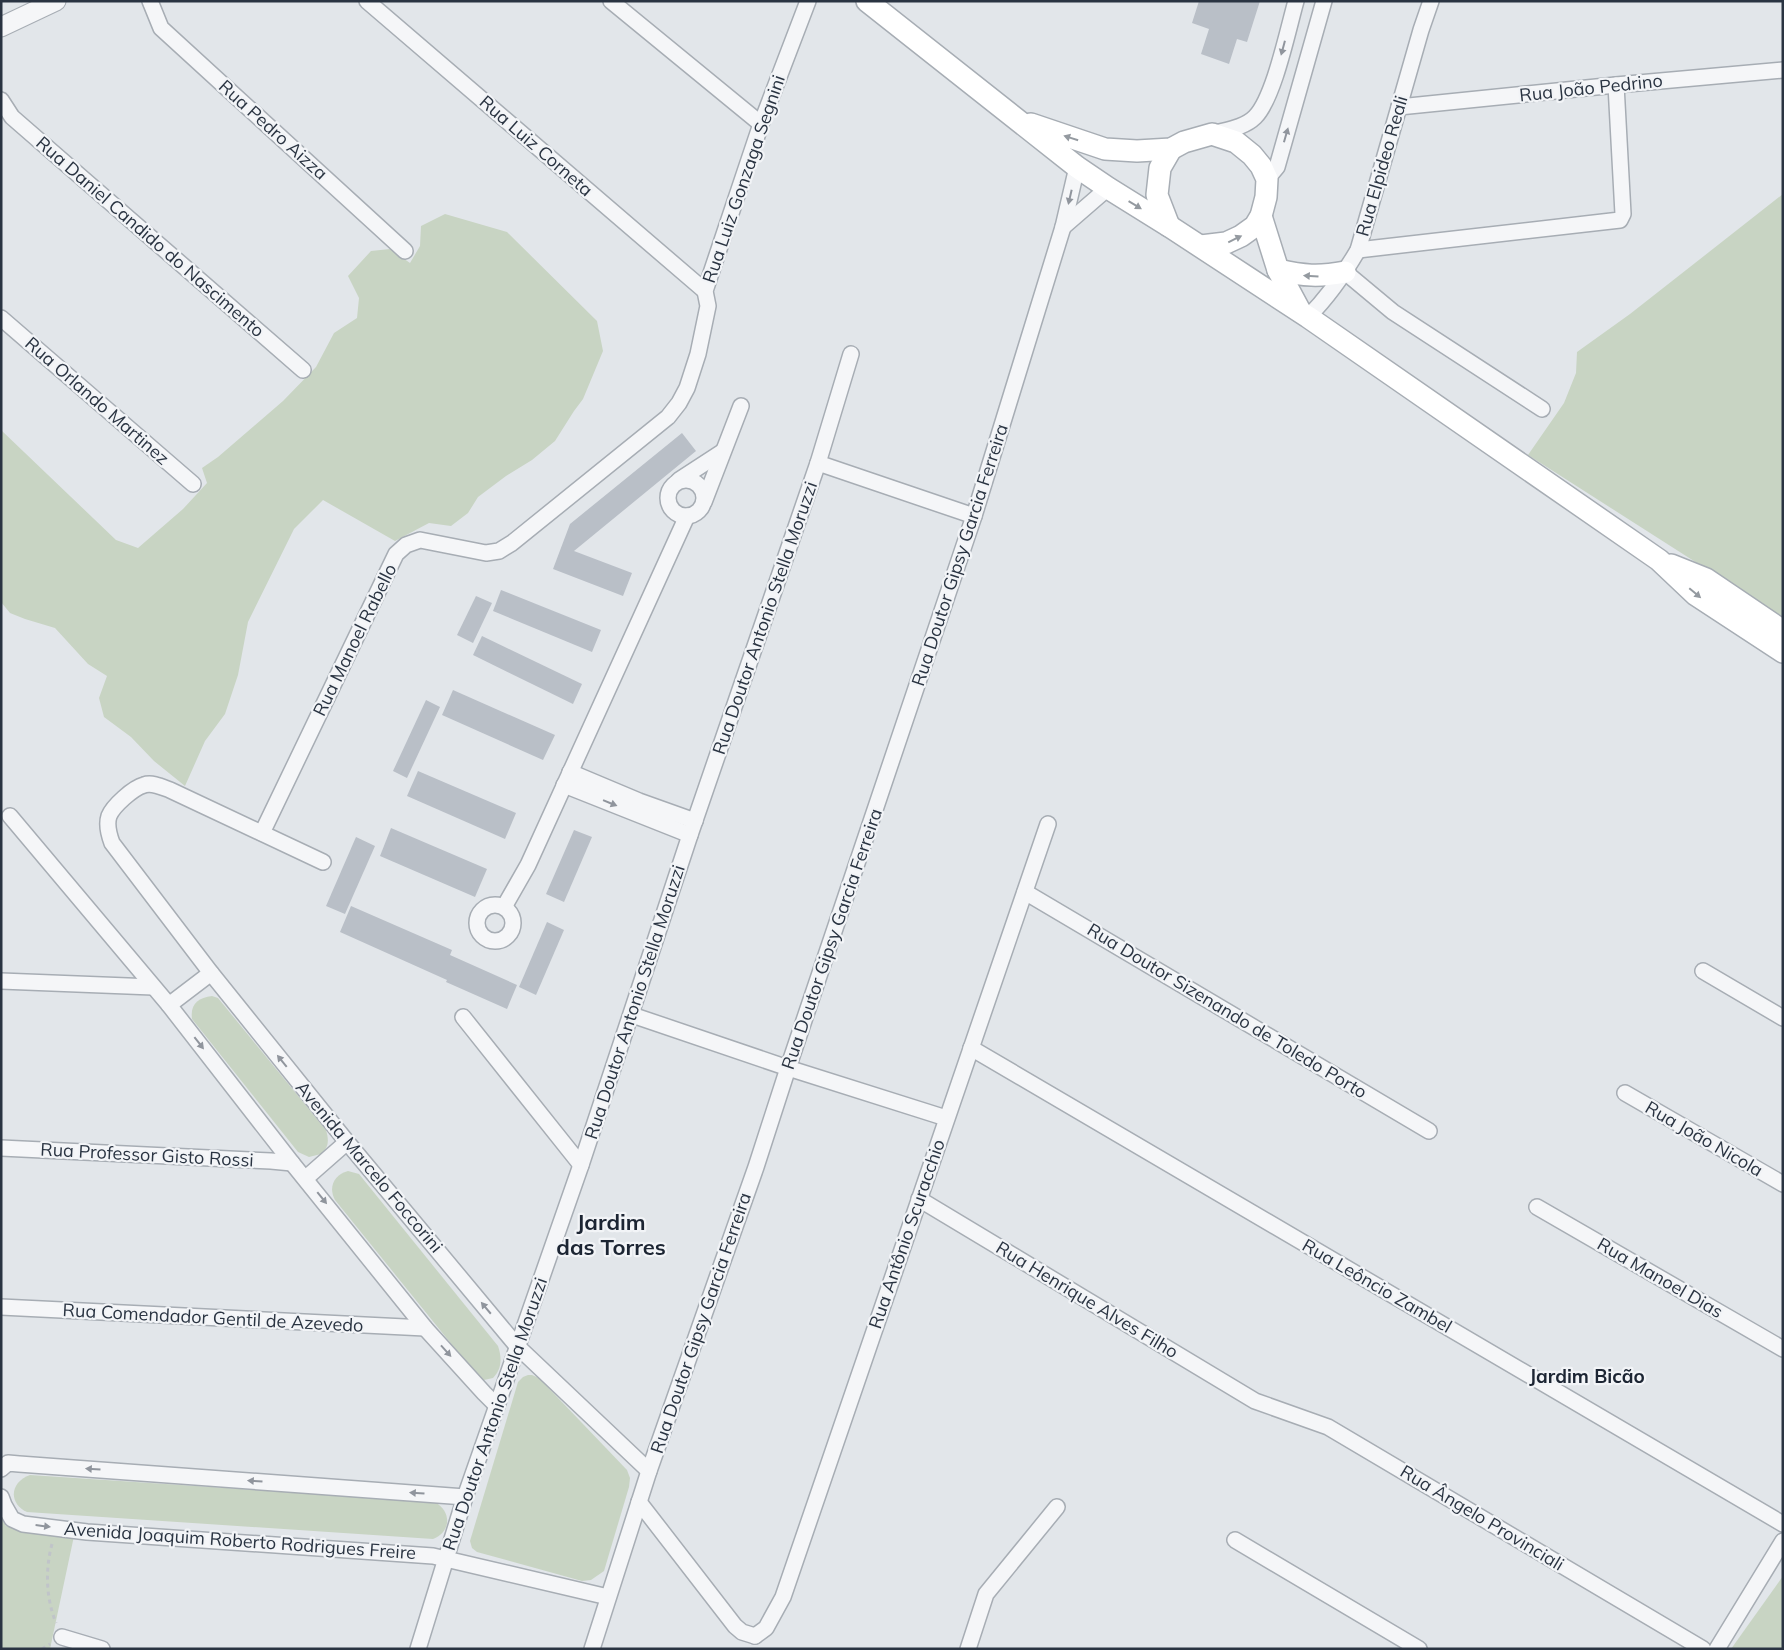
<svg xmlns="http://www.w3.org/2000/svg" width="1784" height="1650" font-family="Mulish,sans-serif">
  <style>
    .green { fill: #c8d4c3 }
    .building { fill: #b9bfc7 }
    .lines { fill: none; stroke-linecap: round; stroke-linejoin: round }
    .minor-casing { stroke: #a7adb4; stroke-width: 18 }
    .tertiary-casing { stroke: #a7adb4; stroke-width: 21 }
    .secondary-casing { stroke: #a7adb4; stroke-width: 24 }
    .path { stroke: #c0c4c9; stroke-width: 3; stroke-dasharray: 4 4; stroke-linecap: butt }
    .minor { stroke: #f5f6f8; stroke-width: 15 }
    .tertiary { stroke: #f5f6f8; stroke-width: 19 }
    .secondary { stroke: #fff; stroke-width: 21 }
    .oneway { fill: #90959d }
    .oneway2 { fill: #949aa0 }
    .labels { text-anchor: middle; stroke-width: 4.5; stroke-linejoin: round; paint-order: stroke }
    .street-label { font-size: 18px; fill: #2a3442; stroke: #f2f4f7 }
    .neighbourhood-label { font-size: 19px; font-weight: bold; fill: #1c2533; stroke: #f2f4f7 }
    .district-label { font-size: 22px; font-weight: bold; fill: #1c2533; stroke: #f2f4f7 }
  </style>
  <rect width="100%" height="100%" fill="#e2e6ea"/>
  <g class="green">
    <path d="M1783 194V618L1528 455 1564 403 1576 373 1577 352 1630 314Z"/>
    <path d="M445 214 507 232 597 321 603 351 583 399 574 411 555 441 532 460 506 476 478 497 468 513 451 526 429 523 395 541 323 500 294 529 248 622 238 675 225 714 205 741 185 786 154 761 131 737 104 717 99 698 107 676 88 664 55 628 25 619 10 613 1 602V430L116 540 138 548 183 509 207 483 202 468 218 457 283 401 316 367 334 333 357 318 359 298 348 276 371 251 390 249 410 263 420 246 421 226Z"/>
    <path d="M212 996 218 998 326 1130C329 1140 329 1147 321 1154L309 1157 298 1152 192 1019C190 1004 198 998 212 996Z"/>
    <path d="M348 1171 359 1174 498 1346C502 1358 502 1369 493 1378L484 1380 478 1377 335 1200C328 1187 334 1175 348 1171Z"/>
    <path d="M528 1375H532L539 1378 627 1470 630 1478 629 1487 604 1571 591 1580 582 1581 477 1552 472 1548 470 1541 518 1382 523 1377Z"/>
    <path d="M30 1475 435 1502C452 1512 451 1532 433 1539L27 1512C8 1503 10 1482 30 1475Z"/>
    <path d="M1 1517 6 1526 74 1536 50 1649H1Z"/>
    <path d="M1783 1576V1649H1731Z"/>
  </g>
  <g class="building">
    <path d="M1199 1H1260L1247 42 1237 39 1229 64 1201 54 1209 29 1192 23Z"/>
    <path d="M682 433 696 451 574 551 632 573 623 596 553 569 570 524Z"/>
    <path d="M501 590 601 630 592 652 493 611Z"/>
    <path d="M476 596 492 603 473 643 457 635Z"/>
    <path d="M482 636 582 684 573 704 473 655Z"/>
    <path d="M453 690 555 735 543 760 442 715Z"/>
    <path d="M426 700 440 707 407 778 393 771Z"/>
    <path d="M418 771 516 813 505 839 407 796Z"/>
    <path d="M391 828 487 869 475 897 380 856Z"/>
    <path d="M574 830 592 837 564 902 546 894Z"/>
    <path d="M356 837 375 846 345 914 326 906Z"/>
    <path d="M351 906 452 950 450 955 517 985 507 1009 446 982 447 980 340 932Z"/>
    <path d="M547 922 564 930 536 995 519 987Z"/>
  </g>
  <g class="lines">
    <defs>
      <g id="minor">
        <path d="M150 1 161 28 405 251"/>
        <path d="M367 1 705 291"/>
        <path d="M611 1 761 124"/>
        <path d="M1 100 12 117 303 370"/>
        <path d="M1399 107 1616 85 1783 70"/>
        <path d="M1212 134C1226 130 1244 128 1255 117 1274 98 1288 29 1296 1"/>
        <path d="M1267 179 1277 167 1324 1"/>
        <path d="M1063 227 1108 188"/>
        <path d="M1358 250 1620 220 1623 214 1616 85"/>
        <path d="M1345 272 1393 312 1542 409"/>
        <path d="M1308 317C1328 297 1344 274 1358 250L1421 30 1431 1"/>
        <path d="M1 318 193 484"/>
        <path d="M818 463 974 516"/>
        <circle cx="686" cy="498" r="18"/>
        <path d="M679 480 722 452"/>
        <path d="M704 502 741 406"/>
        <path d="M570 772 639 801 695 821"/>
        <path d="M564 785 690 835"/>
        <path d="M10 816 169 1005 292 1163 425 1328 484 1393 497 1406"/>
        <path d="M262 833 396 554 406 545 420 540 486 553 499 551 512 543 668 417 679 403 687 388 698 354 708 306 705 291 761 124 808 1"/>
        <path d="M323 862 170 790C162 787 152 782 144 785 133 788 113 806 109 816 106 825 109 835 112 843L211 973 347 1142 517 1346 649 1471"/>
        <path d="M1025 892 1429 1131"/>
        <circle cx="495" cy="923" r="18"/>
        <path d="M504 907 528 865 687 516"/>
        <path d="M1703 971 1783 1018"/>
        <path d="M1 981 153 987"/>
        <path d="M169 1005 211 973"/>
        <path d="M632 1015 788 1068 946 1118"/>
        <path d="M463 1017 581 1165"/>
        <path d="M971 1048 1783 1524"/>
        <path d="M1625 1093 1783 1184"/>
        <path d="M1 1148 271 1161 292 1163"/>
        <path d="M306 1178 347 1142"/>
        <path d="M919 1199 1255 1401 1328 1427 1703 1649"/>
        <path d="M1537 1207 1783 1349"/>
        <path d="M1 1307 425 1328"/>
        <path d="M1 1469 8 1463 19 1464 465 1497"/>
        <path d="M1 1497 4 1505 12 1519 23 1524 87 1532 433 1556 608 1597"/>
        <path d="M639 1502 735 1626 742 1632 755 1636"/>
        <path d="M1235 1540 1419 1649"/>
        <path d="M755 1636 766 1628 783 1597 1048 824"/>
        <path d="M62 1637 102 1649"/>
        <path d="M418 1649 465 1497 581 1165 690 835 818 463 851 354"/>
        <path d="M592 1649 649 1471 756 1167 788 1068 974 516 1063 227 1077 167"/>
        <path d="M968 1649 986 1594 1057 1507"/>
        <path d="M1717 1649 1783 1541"/>
      </g>
      <path id="tertiary" d="M1 27 56 1"/>
      <g id="secondary">
        <path d="M867 1 1077 167 1108 188 1169 226 1308 317 1659 560 1696 595 1783 652"/>
        <path d="M1031 124 1105 149 1137 151 1171 149 1184 142 1212 134 1236 142 1252 155 1261 166 1267 179 1266 197 1261 216 1255 226 1241 236 1226 243 1201 246"/>
        <path d="M1261 216 1278 270 1300 311"/>
        <path d="M1169 226 1157 195 1160 168 1171 149"/>
        <path d="M1278 270C1304 276 1319 277 1345 272"/>
        <path d="M1671 565 1706 579 1783 631"/>
      </g>
    </defs>
    <use href="#minor" class="minor-casing"/>
    <use href="#tertiary" class="tertiary-casing"/>
    <use href="#secondary" class="secondary-casing"/>
    <g class="path">
      <path d="M52 1544C45 1570 46 1598 56 1623"/>
      <path d="M42 1649 50 1644"/>
    </g>
    <use href="#minor" class="minor"/>
    <use href="#tertiary" class="tertiary"/>
    <use href="#secondary" class="secondary"/>
  </g>
  <defs><path id="oneway-solid" d="M-6-.8H1V-3.2L6.5 0L1 3.2V.8H-6Z" transform="scale(1.25)"/></defs>
  <g class="oneway">
    <use href="#oneway-solid" transform="translate(1283 48) rotate(105)"/>
    <use href="#oneway-solid" transform="translate(1286 135) rotate(-74)"/>
    <use href="#oneway-solid" transform="translate(1070 197) rotate(103)"/>
    <use href="#oneway-solid" transform="translate(610 803) rotate(22)"/>
    <use href="#oneway-solid" transform="translate(199 1043) rotate(52)"/>
    <use href="#oneway-solid" transform="translate(282 1061) rotate(-129)"/>
    <use href="#oneway-solid" transform="translate(322 1198) rotate(51)"/>
    <use href="#oneway-solid" transform="translate(486 1308) rotate(-130)"/>
    <use href="#oneway-solid" transform="translate(446 1351) rotate(48)"/>
    <use href="#oneway-solid" transform="translate(93 1469) rotate(-176)"/>
    <use href="#oneway-solid" transform="translate(255 1481) rotate(-176)"/>
    <use href="#oneway-solid" transform="translate(417 1493) rotate(-176)"/>
    <use href="#oneway-solid" transform="translate(43 1526) rotate(7)"/>
  </g>
  <g class="oneway2">
    <use href="#oneway-solid" transform="translate(1071 138) rotate(-162)"/>
    <use href="#oneway-solid" transform="translate(1135 205) rotate(31)"/>
    <use href="#oneway-solid" transform="translate(1235 239) rotate(-26)"/>
    <use href="#oneway-solid" transform="translate(1311 276) rotate(-176)"/>
    <use href="#oneway-solid" transform="translate(1695 593) rotate(40)"/>
  </g>
  <g class="labels">
    <g class="street-label">
      <text transform="translate(1591 88) rotate(-6)" y="6">Rua João Pedrino</text>
      <text transform="translate(273 130) rotate(42)" y="6">Rua Pedro Aizza</text>
      <text transform="translate(536 146) rotate(41)" y="6">Rua Luiz Corneta</text>
      <text transform="translate(1382 166) rotate(-74)" y="6">Rua Elpideo Reali</text>
      <text transform="translate(744 179) rotate(-71)" y="6">Rua Luiz Gonzaga Segnini</text>
      <text transform="translate(150 237) rotate(41)" y="6">Rua Daniel Candido do Nascimento</text>
      <text transform="translate(97 401) rotate(41)" y="6">Rua Orlando Martinez</text>
      <text transform="translate(960 555) rotate(-72)" y="6">Rua Doutor Gipsy Garcia Ferreira</text>
      <text transform="translate(765 618) rotate(-71)" y="6">Rua Doutor Antonio Stella Moruzzi</text>
      <text transform="translate(355 640) rotate(-64)" y="6">Rua Manoel Rabello</text>
      <text transform="translate(832 939) rotate(-71)" y="6">Rua Doutor Gipsy Garcia Ferreira</text>
      <text transform="translate(635 1002) rotate(-72)" y="6">Rua Doutor Antonio Stella Moruzzi</text>
      <text transform="translate(1227 1011) rotate(31)" y="6">Rua Doutor Sizenando de Toledo Porto</text>
      <text transform="translate(1704 1139) rotate(30)" y="6">Rua João Nicola</text>
      <text transform="translate(147 1155) rotate(3)" y="6">Rua Professor Gisto Rossi</text>
      <text transform="translate(369 1167) rotate(50)" y="6">Avenida Marcelo Foccorini</text>
      <text transform="translate(907 1234) rotate(-71)" y="6">Rua Antônio Scuracchio</text>
      <text transform="translate(1660 1278) rotate(30)" y="6">Rua Manoel Dias</text>
      <text transform="translate(1377 1286) rotate(30)" y="6">Rua Leôncio Zambel</text>
      <text transform="translate(1087 1300) rotate(31)" y="6">Rua Henrique Alves Filho</text>
      <text transform="translate(213 1318) rotate(3)" y="6">Rua Comendador Gentil de Azevedo</text>
      <text transform="translate(701 1323) rotate(-71)" y="6">Rua Doutor Gipsy Garcia Ferreira</text>
      <text transform="translate(495 1414) rotate(-71)" y="6">Rua Doutor Antonio Stella Moruzzi</text>
      <text transform="translate(1482 1518) rotate(31)" y="6">Rua Ângelo Provinciali</text>
      <text transform="translate(240 1541) rotate(4)" y="6">Avenida Joaquim Roberto Rodrigues Freire</text>
    </g>
    <g class="neighbourhood-label">
      <text x="1587" y="1383">Jardim Bicão</text>
    </g>
    <g class="district-label">
      <text x="611" y="1230">Jardim<tspan x="611" dy="25">das Torres</tspan></text>
    </g>
  </g>
  <rect width="1784" height="1650" fill="none" stroke="#2a3442" stroke-width="5"/>
</svg>
